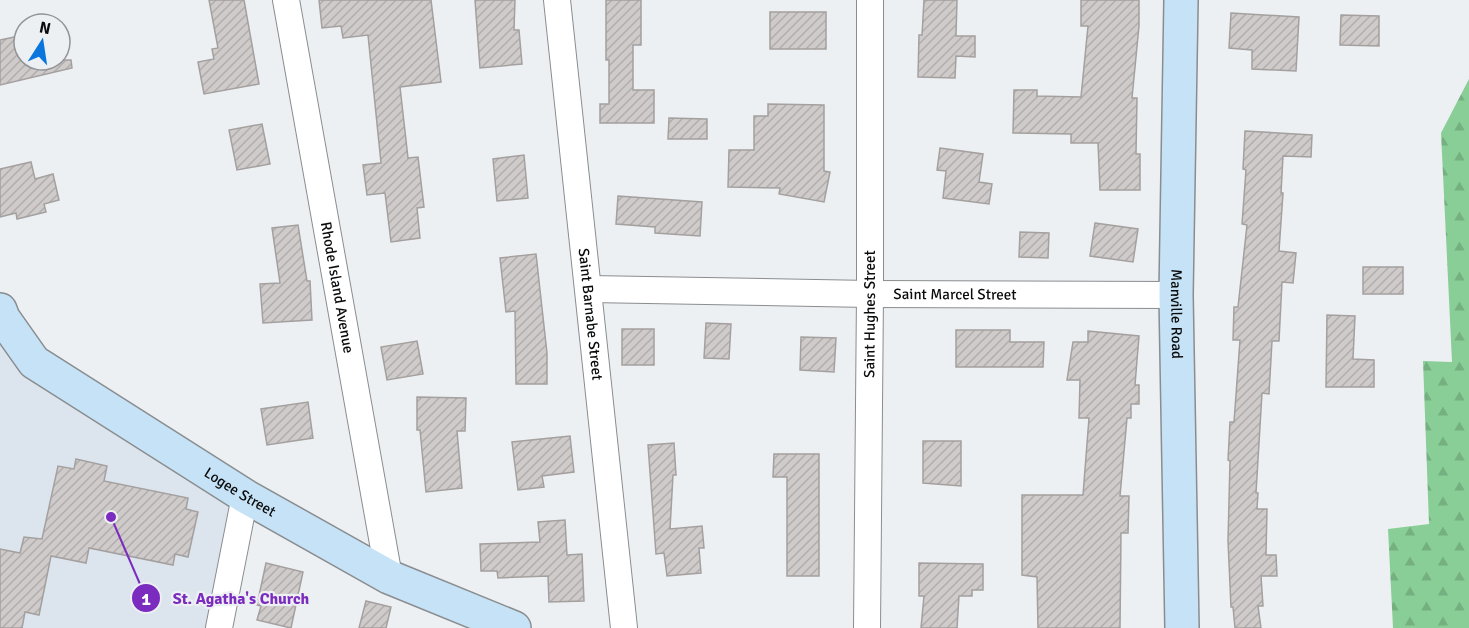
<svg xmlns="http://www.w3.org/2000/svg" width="1469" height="628" font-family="Signika,sans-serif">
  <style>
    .built { fill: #dce5ed }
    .forest { fill: url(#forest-firs) }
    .building { fill: url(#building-hatch); stroke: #a4a09f; stroke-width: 1.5 }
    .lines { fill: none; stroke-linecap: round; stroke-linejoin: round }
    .street-casing { stroke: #8a8d8f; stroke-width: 28 }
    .secondary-casing { stroke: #8a8d8f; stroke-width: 36 }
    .street { stroke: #fff; stroke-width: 26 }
    .secondary { stroke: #c5e2f6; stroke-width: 33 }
    .labels { text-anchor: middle; stroke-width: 4.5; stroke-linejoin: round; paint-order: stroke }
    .street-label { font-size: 15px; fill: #0a0b0c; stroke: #edf0f3 }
    .leader { fill: none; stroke: #7b2cbf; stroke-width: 2 }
    .callout-dot { fill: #7b2cbf; stroke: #edf0f3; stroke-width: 2 }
    .mark-label { font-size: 18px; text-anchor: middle; font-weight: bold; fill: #fff }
    .callout-label { font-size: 16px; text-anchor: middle; font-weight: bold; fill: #7b2cbf; stroke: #edf0f3; stroke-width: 4.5; stroke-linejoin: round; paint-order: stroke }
  </style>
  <defs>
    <pattern id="forest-firs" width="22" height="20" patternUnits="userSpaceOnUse" patternTransform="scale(1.5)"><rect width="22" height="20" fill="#89ce96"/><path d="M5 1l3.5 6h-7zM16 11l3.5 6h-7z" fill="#75b080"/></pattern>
    <pattern id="building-hatch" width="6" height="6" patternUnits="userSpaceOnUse" patternTransform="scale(1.5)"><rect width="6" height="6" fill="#cfcbca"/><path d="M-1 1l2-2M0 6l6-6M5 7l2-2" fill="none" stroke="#b0adac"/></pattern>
  </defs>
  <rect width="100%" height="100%" fill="#edf0f3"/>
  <path class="built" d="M0 330 251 506 221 628H0Z"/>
  <path class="forest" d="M1469 79V628H1393L1388 529 1429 524 1423 361 1452 362 1441 133Z"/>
  <g class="building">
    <path d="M209 0H244L259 84 204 94 198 62 214 59 212 49 218 48Z"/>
    <path d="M319 0H431L441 82 400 87 408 158 418 157 424 207 417 208 420 238 391 242 385 193 367 195 363 165 381 163 368 35 343 38 341 26 322 28Z"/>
    <path d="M475 0H515L514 30H519L522 64 480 68Z"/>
    <path d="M606 0H641V45H633V90H654V123H600V104H609V60H606Z"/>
    <path d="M924 0H957L956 36H975V57L956 56 955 78 918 77 919 35H922Z"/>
    <path d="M1081 0H1139V26L1132 98H1137L1136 154H1140V190H1100L1098 143H1071V134L1013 133 1014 90H1037V96L1081 97 1088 26H1081Z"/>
    <rect x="770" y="12" width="56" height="37"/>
    <path d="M1231 13 1299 17 1296 71 1252 69V50L1229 48Z"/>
    <path d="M1341 15 1379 16V46L1340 45Z"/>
    <path d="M24 35V60H71L72 68 0 85V40Z"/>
    <path d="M768 104 824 105V171L830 172 824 202 779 194 780 188 728 187 729 150H754V116H768Z"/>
    <path d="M669 118 707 119V139H668Z"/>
    <path d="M262 124 270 164 237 170 229 130Z"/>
    <path d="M1245 131 1312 135 1311 157 1283 156 1281 193H1283L1279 251 1296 253 1293 283 1282 282 1279 341H1272L1269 394 1262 393 1256 493H1258L1257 509H1267L1266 555H1276L1277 576H1261L1263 606H1258L1261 628H1235L1233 607H1231L1228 541 1230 461 1228 460 1230 422H1234L1240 340H1233L1234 307H1238L1247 225 1242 224 1246 170 1243 169Z"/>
    <path d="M940 148 983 154 979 182 992 184 989 204 943 198 946 171 937 170Z"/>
    <path d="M524 155 528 198 497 201 493 159Z"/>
    <path d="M31 162 35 179 53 174 59 200 44 204 46 212 17 219 16 213 0 217V169Z"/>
    <path d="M618 196 702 202 700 236 655 233V227L616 224Z"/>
    <path d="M1095 223 1138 229 1133 262 1090 256Z"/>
    <path d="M298 225 307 281H310L312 320 263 323 260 284 280 283 272 228Z"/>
    <path d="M1020 232 1049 233 1048 258 1019 257Z"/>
    <path d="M536 254 547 353V384H516L515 311 506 312 500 258Z"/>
    <rect x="1363" y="267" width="40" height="27"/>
    <path d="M1327 315 1355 316 1353 359 1374 360V387H1326Z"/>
    <path d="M706 323 731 324 729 359 704 358Z"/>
    <rect x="622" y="329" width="32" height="36"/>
    <path d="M956 330H1010V342H1044L1043 367H956Z"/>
    <path d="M1088 331 1139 336 1135 385H1139V404H1131V418H1127L1120 496H1129L1128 533H1121L1120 628H1038L1037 577 1022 575V495H1083L1089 418H1079L1080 380H1067L1073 342H1088Z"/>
    <path d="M801 337 836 338 834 372 800 370Z"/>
    <path d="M417 341 423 374 387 380 381 347Z"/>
    <path d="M417 397 466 398 465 431H457L462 488 426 492 420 430H417Z"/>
    <path d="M308 402 313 438 267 445 261 409Z"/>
    <path d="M570 436 574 472 542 476 544 487 518 490 512 442Z"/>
    <path d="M923 441H961V486L923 483Z"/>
    <path d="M674 443 676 475H673L670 529 702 526 704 548H699L701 573 667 576 664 553 656 554 648 445Z"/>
    <path d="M774 454H819V576H787V477H773Z"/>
    <path d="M76 459 107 466 104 481 188 498 186 509 198 512 188 557 175 554 173 565 89 548 86 563 51 556 39 615 25 612 22 628H0V549L20 553 24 537 42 539 58 466 74 469Z"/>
    <path d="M565 520 567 555 582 554 584 601 549 602 548 576 498 578 497 571H481L480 544 540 542 538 522Z"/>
    <path d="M266 563 303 572 291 628 257 620 261 606 257 605Z"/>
    <path d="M919 563 983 564V590H972V596H959L957 628H921L924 596H919Z"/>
    <path d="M366 601 391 607 386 628H359Z"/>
  </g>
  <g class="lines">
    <defs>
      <g id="street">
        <path id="s1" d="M286 0 389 577"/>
        <path id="s2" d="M557 0 624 628"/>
        <path id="s3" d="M589 289 870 294 1176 295"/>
        <path d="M219 628 245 496"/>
        <path id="s4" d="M867 628 870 294V0"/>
      </g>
      <g id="secondary">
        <path id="s5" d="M1181 0 1176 295 1182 628"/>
        <path id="s6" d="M0 310 3 318 34 362 245 496 389 577 514 628"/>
      </g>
    </defs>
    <use href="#street" class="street-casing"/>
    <use href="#secondary" class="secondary-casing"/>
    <use href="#street" class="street"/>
    <use href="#secondary" class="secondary"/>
  </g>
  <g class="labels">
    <g class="street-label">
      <text dy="5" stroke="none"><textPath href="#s1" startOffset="292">Rhode Island Avenue</textPath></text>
      <text dy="5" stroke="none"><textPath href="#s3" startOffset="366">Saint Marcel Street</textPath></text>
      <text dy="5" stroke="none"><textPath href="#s2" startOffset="316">Saint Barnabe Street</textPath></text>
      <text dy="5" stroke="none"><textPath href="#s4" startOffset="314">Saint Hughes Street</textPath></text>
      <text dy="5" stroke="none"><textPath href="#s5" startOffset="314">Manville Road</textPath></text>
      <text dy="5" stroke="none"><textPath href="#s6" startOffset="306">Logee Street</textPath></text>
    </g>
  </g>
  <path class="leader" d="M111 517L146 598"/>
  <g class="callout-dot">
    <circle cx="111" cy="517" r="6"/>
    <circle cx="146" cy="598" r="15"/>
  </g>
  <g class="mark-label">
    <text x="146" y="605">1</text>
  </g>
  <g class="callout-label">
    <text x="241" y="604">St. Agatha's Church</text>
  </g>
  <g transform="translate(42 42) rotate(12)"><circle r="28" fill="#edf0f3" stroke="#929497" stroke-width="1.5"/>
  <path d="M0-4.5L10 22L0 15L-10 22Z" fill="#0a76dd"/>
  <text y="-9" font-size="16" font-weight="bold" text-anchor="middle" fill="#0a0b0c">N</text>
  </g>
</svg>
